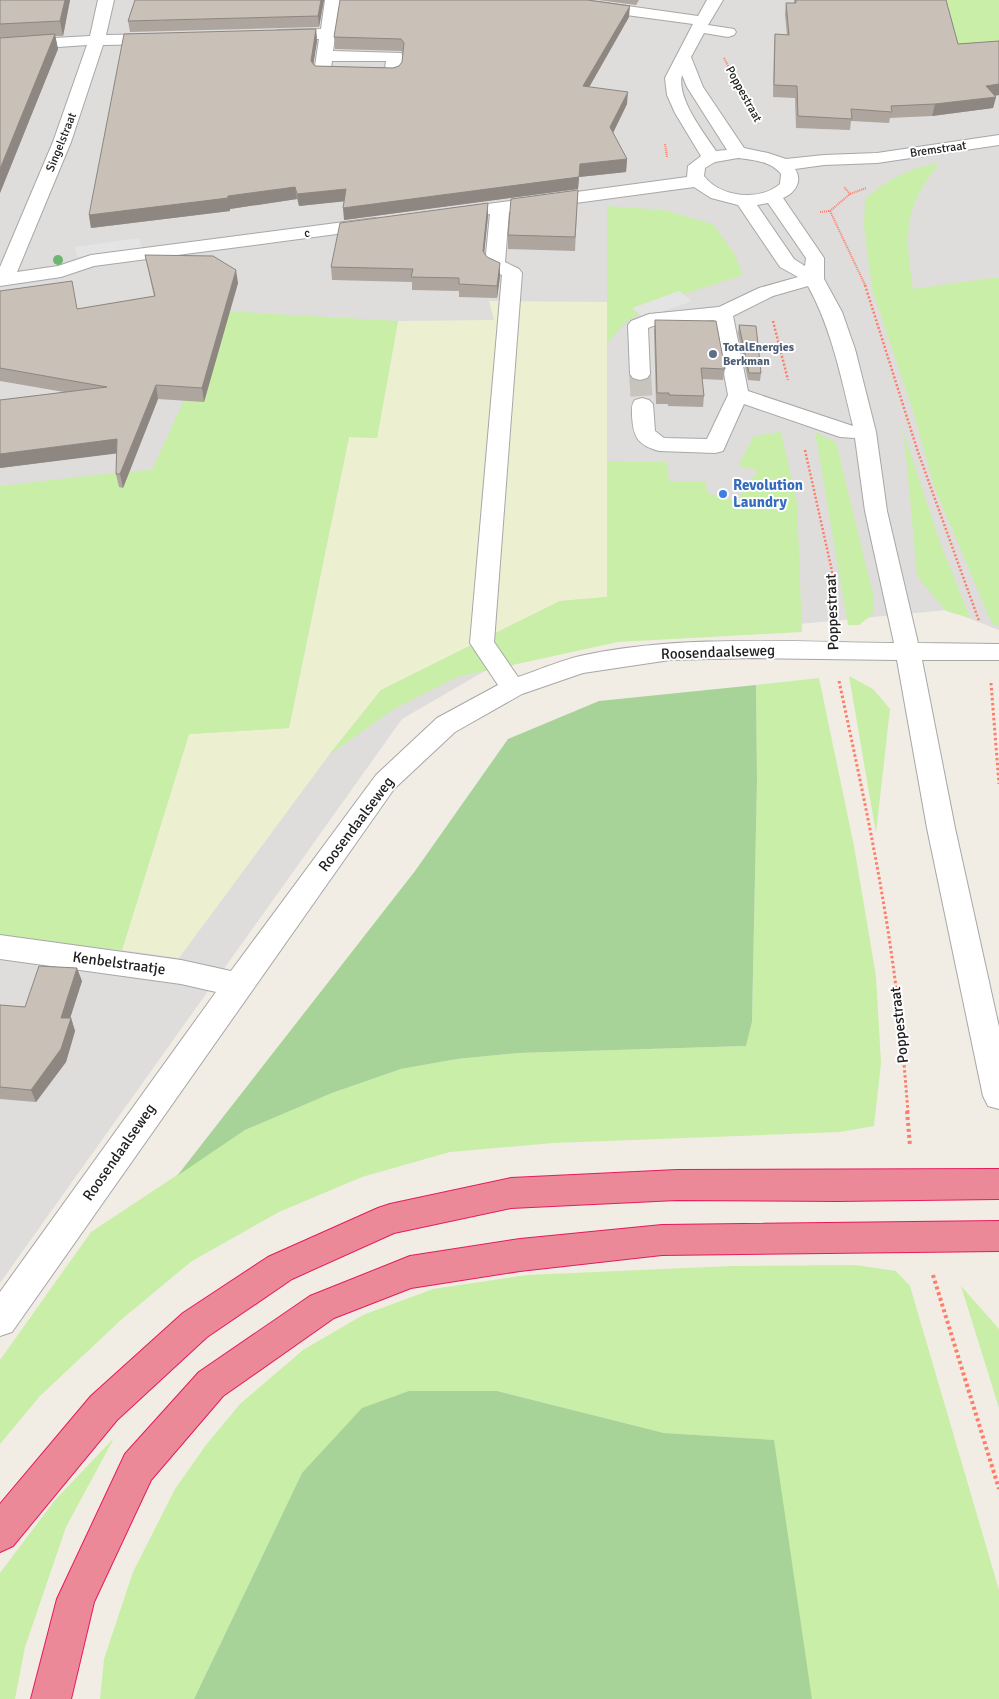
<svg xmlns="http://www.w3.org/2000/svg" width="999" height="1699" font-family="Signika,sans-serif">
  <style>
    .residential { fill: #dedddc }
    .farmland { fill: #edf0d0 }
    .grass { fill: #c9eea8 }
    .forest { fill: #a7d398 }
    .parking { fill: #e4e4e4 }
    .lines { fill: none; stroke-linecap: round; stroke-linejoin: round }
    .minor-tunnel { stroke: #c7c4be; stroke-width: 22; stroke-dasharray: 22 11; stroke-linecap: butt }
    .minor-casing { stroke: #a7a7a7; stroke-width: 2 }
    .highway-casing { stroke: #e61b5b; stroke-width: 2 }
    .path-far3 { stroke: #ff7c68; stroke-width: 2; stroke-dasharray: 1 1; stroke-linecap: butt }
    .path-far2 { stroke: #ff7c68; stroke-width: 2.5; stroke-dasharray: 2 2; stroke-linecap: butt }
    .path-far1 { stroke: #ff7c68; stroke-width: 3; stroke-dasharray: 2.5 2.5; stroke-linecap: butt }
    .path { stroke: #ff7c68; stroke-width: 4; stroke-dasharray: 3 3; stroke-linecap: butt }
    .minor { fill: #fff; fill-rule: evenodd }
    .highway { fill: #ec8999; fill-rule: evenodd }
    .tree { fill: #6fb472 }
    .wall { fill: #ada59e }
    .shaded-wall { fill: #8d8681 }
    .building { fill: #c9c0b8; stroke: #8d8681 }
    .service-dot { fill: #5c6f8a; stroke: #fff; stroke-width: 2 }
    .shop-dot { fill: #3f7fe0; stroke: #fff; stroke-width: 2 }
    .labels { text-anchor: middle; stroke-width: 4; stroke-linejoin: round; paint-order: stroke }
    .far-street-label { font-size: 12px; fill: #202020; stroke: #fff }
    .far-service-label { font-size: 12px; font-weight: bold; fill: #4e5e75; stroke: #fff; text-anchor: start }
    .shop-label { font-size: 15px; font-weight: bold; fill: #366cbe; stroke: #fff; text-anchor: start }
    .street-label { font-size: 15px; fill: #202020; stroke: #fff }
  </style>
  <rect width="100%" height="100%" fill="#f1ede5"/>
  <path class="residential" d="M0 0H999V630L948 610 521 650 402 719 0 1283Z"/>
  <path class="farmland" d="M489 301 607 302V597L560 601 381 690 329 755 179 958 122 950 189 734 289 728 349 437 377 438 398 321 494 320Z"/>
  <g class="grass">
    <path d="M940 0H999V52L925 58Z"/>
    <path d="M939 163C931 175 921 187 916 200 903 229 909 259 913 289L999 277V626L992 624 934 486 913 411 872 289 864 226 865 199C886 180 911 167 939 163Z"/>
    <path d="M607 206 664 210 713 224 734 253 743 275C705 288 662 298 628 321 620 327 614 336 607 344Z"/>
    <path d="M225 311 398 321 377 438 349 437 289 728 189 734 122 950 0 938V486L121 472 152 470Z"/>
    <path d="M900 422 940 542 970 618 946 611 917 576 905 444Z"/>
    <path d="M781 432 797 502 802 632 618 642 457 677 394 709 329 755 381 690 560 601 607 597V461L667 462 669 481H706L707 493 736 501 758 470 738 466 754 436Z"/>
    <path d="M815 432 836 442 874 598V613L859 625H848Z"/>
    <path d="M849 676 873 689 890 709 876 833Z"/>
    <path d="M819 678 854 846 876 976 881 1063 874 1126 840 1132 554 1143 450 1152 362 1177 279 1212 192 1261 122 1319 40 1396 0 1444V1360L91 1232 245 1130 332 1093 401 1069 457 1059 518 1053 746 1046 752 1022 757 781 756 685Z"/>
    <path d="M855 1265 896 1271 910 1286 999 1590V1699H812L773 1440 664 1433 497 1391H409L302 1473 194 1699H100L104 1659 133 1572 175 1489 206 1445 240 1404 303 1350 363 1315 433 1289 527 1275 731 1266Z"/>
    <path d="M961 1286 999 1329V1408Z"/>
    <path d="M114 1438 66 1527 25 1647 15 1699H0V1573L55 1500Z"/>
  </g>
  <g class="forest">
    <path d="M756 685 757 781 752 1022 746 1046 518 1053 457 1059 401 1069 332 1093 245 1130 177 1176 415 871 508 739 599 701Z"/>
    <path d="M409 1391H497L664 1433 774 1440 812 1699H194L302 1473 362 1408Z"/>
  </g>
  <g class="parking">
    <path d="M139 238 142 248 77 257 75 247Z"/>
    <path d="M679 291 692 301 644 318 632 308Z"/>
  </g>
  <g class="lines">
    <path class="minor-tunnel" d="M640 374 642 404"/>
    <defs>
      <g id="minor">
        <path d="M98 0H114L106 35 161 34 167 36 169 39 167 42 161 44 103 45 71 142 17 272 58 266 91 255 375 218 382 220 384 224 382 228 94 266 61 277 0 286V267L53 142 87 45 0 51V41L90 36Z"/>
        <path d="M325 0H341L333 51 401 53 403 56 401 73 399 76H316L314 73 319 39 273 38 271 35 273 32 279 30 321 29ZM332 61H386L385 68H331Z"/>
        <path d="M544 0H585L698 16 707 0H723L708 25 734 29 736 32 734 35 728 37 704 33 691 57 703 87 744 148 768 153 786 159 824 155 877 153 999 135V145L877 163 824 165 795 169C803 181 795 193 783 198L824 258V279L842 312 855 349 876 432 887 511 918 643 999 644V660H922L955 828 999 1027V1109L988 1106 983 1096 927 828 897 660 753 658 670 660 583 673 522 694 455 732 394 789 12 1332 0 1336V1292L216 992 181 984 0 959V935L181 960 231 971 376 775 437 718 498 685 470 643 502 275 488 268 485 264 490 214 450 219 444 218 441 214 444 210 450 209 687 177 688 166 701 156 675 113 667 95 665 78 693 24 552 5 547 3ZM682 75 687 87 727 150 716 151C704 133 676 98 682 75ZM738 158C753 160 771 161 781 174L780 184C759 202 720 197 704 176L705 168 715 162ZM694 187 711 198 738 205 780 267 798 277 759 288 719 307 649 314 631 321 628 325 630 374 633 378 640 380 647 378 650 374 648 328 653 326 714 320 728 395 707 439 664 438 655 431 653 404 649 400 642 398 635 400C631 405 632 409 632 415 633 436 637 445 659 451L715 453 723 451 744 404 840 437 855 438 865 511 894 643C791 642 680 634 580 656 559 661 539 670 518 677L494 642 522 273 519 269 505 262 509 212ZM768 203 806 258 805 266 794 259 757 205ZM808 286C832 330 841 377 853 426L748 391 733 316 773 296Z"/>
      </g>
      <g id="highway">
        <path d="M999 1169V1199L838 1201 677 1200 511 1208 394 1233 292 1279 207 1337 117 1420 13 1546 0 1552V1504L91 1396 183 1313 268 1257 378 1208 390 1204 511 1178 677 1170Z"/>
        <path d="M999 1221V1251L662 1255 520 1271 411 1288 334 1318 223 1396 151 1480 94 1602 71 1699H31L57 1599 125 1454 199 1372 310 1296 410 1256 520 1239 662 1225Z"/>
      </g>
    </defs>
    <use href="#minor" class="minor-casing"/>
    <use href="#highway" class="highway-casing"/>
    <g class="path-far3">
      <path d="M724 58 758 124"/>
      <path d="M665 144 667 157"/>
      <path d="M850 194 866 188"/>
      <path d="M830 211 866 287"/>
      <path d="M820 212 830 211 850 194 844 187"/>
    </g>
    <g class="path-far2">
      <path d="M865 285 918 452 979 621"/>
      <path d="M773 321 788 380"/>
      <path d="M805 450 832 571V620"/>
    </g>
    <g class="path-far1">
      <path d="M839 681C859 775 880 869 893 965 900 1014 904 1063 908 1112"/>
      <path d="M991 683 999 784"/>
    </g>
    <g class="path">
      <path d="M907 1111 910 1146"/>
      <path d="M933 1275 999 1489"/>
    </g>
    <use href="#minor" class="minor"/>
    <use href="#highway" class="highway"/>
  </g>
  <circle class="tree" cx="58" cy="260" r="5"/>
  <g class="wall">
    <path d="M0 0H70L63 36H55L58 49 0 193Z"/>
    <path d="M135 0H324L319 27 130 32 128 21Z"/>
    <path d="M598 0H639L636 5Z"/>
    <path d="M794 0H946L958 44 999 41V95L995 96 996 97 993 108 932 116 890 118 889 123 851 121 850 130 796 128 795 98 773 97 774 46 775 34 787 35 785 14 786 3H794Z"/>
    <path d="M629 17 589 87 627 104 613 133 627 159 626 172 579 177 578 189 344 220V201L299 206 297 199 230 209V211L91 228 89 215 316 29 317 41 313 64 315 66 393 68 399 66 402 62 403 53 401 51 335 49 334 37Z"/>
    <path d="M578 190 575 251 508 249V235Z"/>
    <path d="M488 216 484 253 500 276 497 298 459 297V291L412 290V282L332 280 331 267Z"/>
    <path d="M145 255 238 283 204 402 158 399 123 488 119 487 116 474V453L0 468V400L64 392 0 381V291L77 309 154 296Z"/>
    <path d="M655 320 725 369 723 380 702 379 704 396 703 407 668 406V404H656L654 331Z"/>
    <path d="M739 325 761 373 760 381 748 380 738 333Z"/>
    <path d="M82 981 70 1018H71L75 1031 66 1062 36 1102 0 1099V1005L25 1007Z"/>
  </g>
  <g class="shaded-wall">
    <path d="M65 0H70L63 36 60 21Z"/>
    <path d="M321 0H324L319 27 318 16Z"/>
    <path d="M630 6 629 17 583 98V86Z"/>
    <path d="M316 29 317 41 312 73 311 61Z"/>
    <path d="M55 34 58 49 0 193V169Z"/>
    <path d="M999 84V95L983 97 986 86Z"/>
    <path d="M628 92 627 104 610 139V127Z"/>
    <path d="M996 97 993 108 932 116 935 104Z"/>
    <path d="M627 159 626 172 579 177 578 189 344 220 343 208 580 164Z"/>
    <path d="M295 187 297 199 230 209V211L91 228 89 215Z"/>
    <path d="M346 189 347 201 299 206 297 194Z"/>
    <path d="M488 203V216L483 264V251Z"/>
    <path d="M500 263V276L497 298V286Z"/>
    <path d="M236 270 238 283 204 402 202 388Z"/>
    <path d="M156 385 158 399 123 488 120 474Z"/>
    <path d="M117 439 120 453 0 468V454Z"/>
    <path d="M77 968 82 981 66 1031 61 1018Z"/>
    <path d="M71 1018 75 1031 66 1062 36 1102 31 1090Z"/>
  </g>
  <g class="building">
    <path d="M0 0H65L60 21 0 24Z"/>
    <path d="M135 0H321L318 16 128 21Z"/>
    <path d="M340 0H587L630 6 583 86 628 92 610 127 627 159 580 164 579 177 343 208 346 189 297 194 295 187 228 196V198L89 215 124 34 316 29 311 61 315 66 393 68 399 66 402 62 404 43 401 39 334 37Z"/>
    <path d="M796 0H946L958 44 999 41V84L986 86 996 97 935 104 891 106 892 112 851 109 852 119 798 116 797 86 774 85 775 34 789 35 786 3H796Z"/>
    <path d="M55 34 0 169V38Z"/>
    <path d="M578 190 575 237 508 235 511 199Z"/>
    <path d="M488 203 483 251 487 257 500 263 497 286 459 284V278L411 277 413 269 331 267 340 223Z"/>
    <path d="M145 255 213 256 236 270 202 388 156 385 120 474H116L117 439 0 454V400L107 387 0 368V291L72 281 77 309 155 296Z"/>
    <path d="M655 320 716 321 725 369 701 368 704 396 669 395V393H657Z"/>
    <path d="M739 325 756 326 761 373H749Z"/>
    <path d="M39 966 77 968 61 1018H71L61 1049 31 1090 0 1087V1005L25 1007Z"/>
  </g>
  <circle class="service-dot" cx="713" cy="354" r="5"/>
  <circle class="shop-dot" cx="723" cy="494" r="5"/>
  <g class="labels">
    <g class="far-street-label">
      <text transform="translate(744 94) rotate(61)" y="4">Poppestraat</text>
      <text transform="translate(61 142) rotate(-68)" y="4">Singelstraat</text>
      <text transform="translate(938 149) rotate(-8)" y="4">Bremstraat</text>
      <text transform="translate(307 233) rotate(-8)" y="4">c</text>
    </g>
    <g class="far-service-label">
      <text x="723" y="351">TotalEnergies<tspan x="723" dy="14">Berkman</tspan></text>
    </g>
    <g class="shop-label">
      <text x="733" y="490">Revolution<tspan x="733" dy="17">Laundry</tspan></text>
    </g>
    <g class="street-label">
      <text transform="translate(832 612) rotate(-92)" y="5">Poppestraat</text>
      <text transform="translate(718 652) rotate(-2)" y="5">Roosendaalseweg</text>
      <text transform="translate(356 824) rotate(-53)" y="5">Roosendaalseweg</text>
      <text transform="translate(119 963) rotate(8)" y="5">Kenbelstraatje</text>
      <text transform="translate(899 1025) rotate(-96)" y="5">Poppestraat</text>
      <text transform="translate(119 1152) rotate(-55)" y="5">Roosendaalseweg</text>
    </g>
  </g>
</svg>
